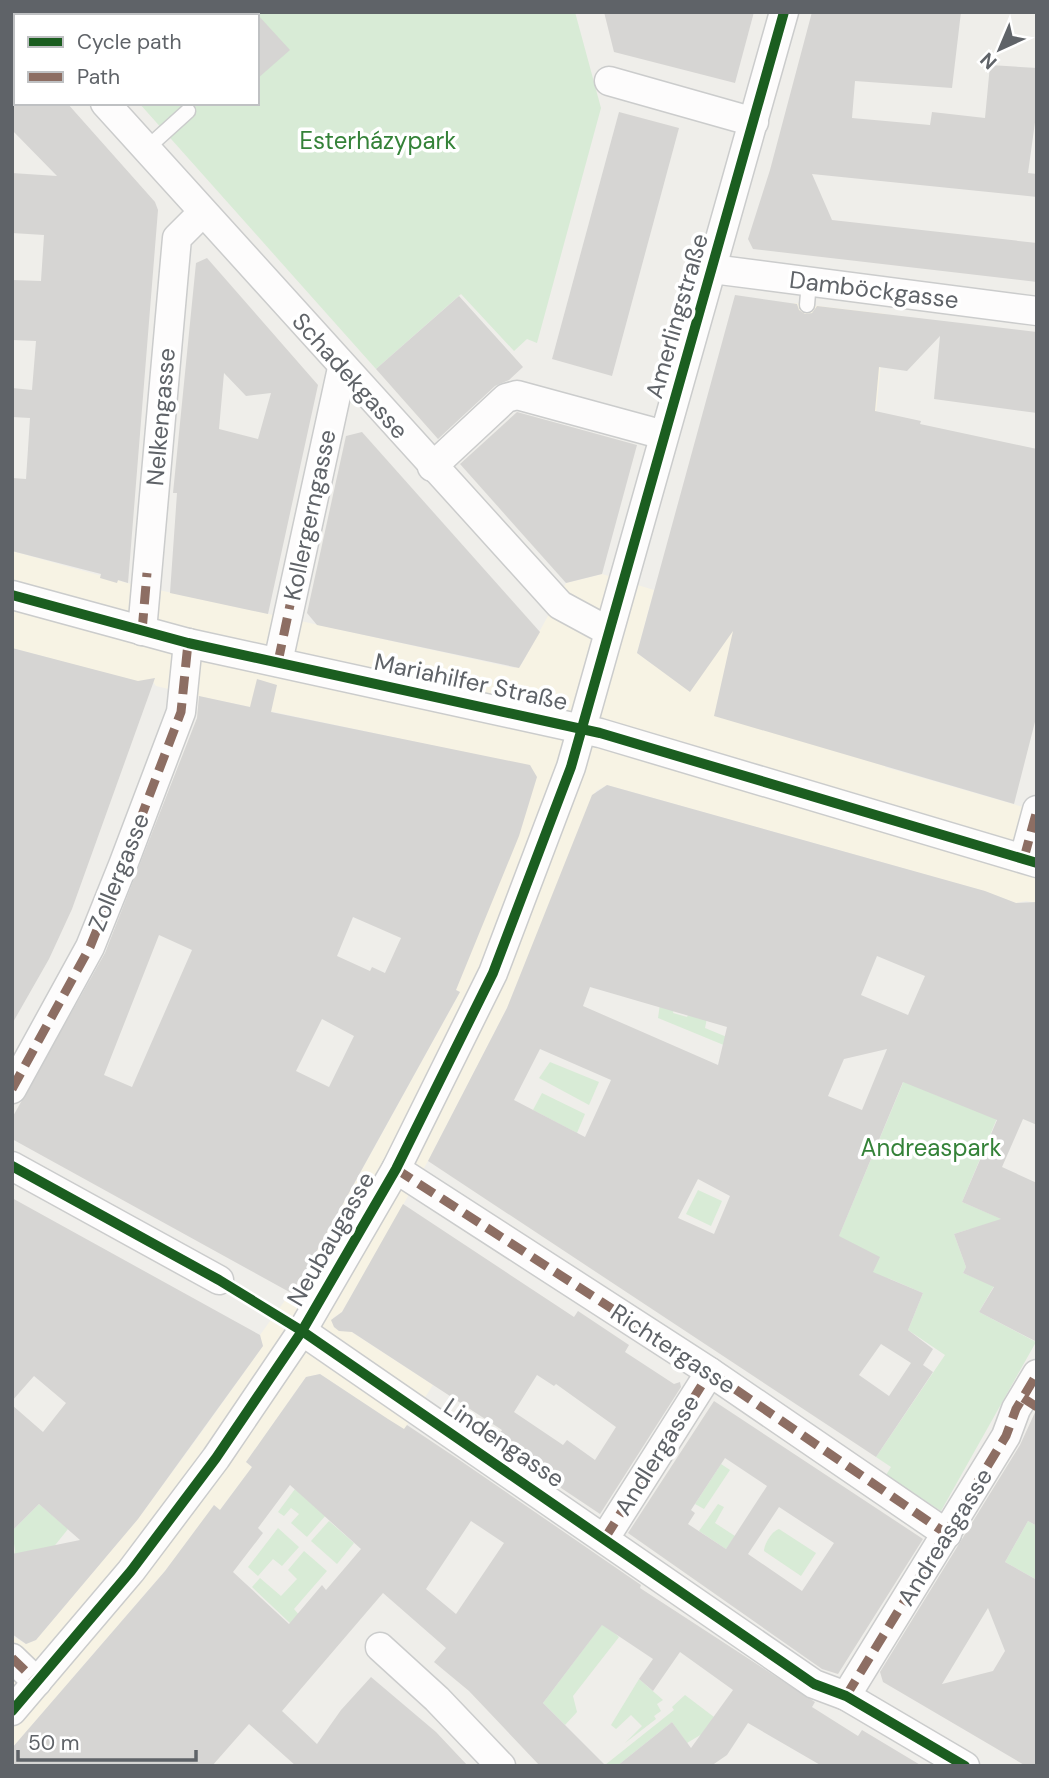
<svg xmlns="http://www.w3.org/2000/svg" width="1049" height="1778" font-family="'DM Sans',sans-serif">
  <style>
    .commercial { fill: #f7f3e4 }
    .green { fill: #d8ebd6 }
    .building { fill: #d6d5d3; fill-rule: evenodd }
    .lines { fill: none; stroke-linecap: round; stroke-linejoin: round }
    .lane-casing { stroke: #cbcccc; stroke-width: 17 }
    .street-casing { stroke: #cbcccc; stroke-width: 31 }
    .lane { stroke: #fdfcfc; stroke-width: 14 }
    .street { stroke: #fdfcfc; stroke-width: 28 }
    .quiet { stroke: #8d6e63; stroke-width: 9; stroke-dasharray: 18 9; stroke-linecap: butt }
    .cycleway-casing { stroke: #fff; stroke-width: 15 }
    .cycleway { stroke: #1b5e20; stroke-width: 10 }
    .labels { text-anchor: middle; stroke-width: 7; stroke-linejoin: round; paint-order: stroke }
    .park-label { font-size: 24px; fill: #348238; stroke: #fff }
    .street-label { font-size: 24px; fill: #5f6368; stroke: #fff }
  </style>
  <rect width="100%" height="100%" fill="#efeeea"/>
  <path class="commercial" d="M794 303 886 314 874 433 885 767 1037 811V903L1026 901 1016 903 984 891 607 785 596 791 507 1008 428 1161 342 1312 333 1318 334 1327 339 1331 347 1329 433 1385 404 1430 320 1374 306 1377 246 1462 252 1467 220 1510 214 1506 165 1571 12 1748V1636L26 1644 36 1640 138 1519 203 1430 263 1346 260 1335 286 1299H296L303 1293 299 1284 460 992 456 990 482 756 198 696 156 686 151 679 143 683 12 648V551L127 583 515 668 517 664 521 665 566 583 602 574 654 590 637 653 652 664 784 411Z"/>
  <g class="green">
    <path d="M58 12H575L601 108 537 343 527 339 514 351 461 294 376 369 139 103H257V16H61Z"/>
    <path d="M660 1004 674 1008 673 1013 687 1017 689 1013 707 1018 705 1028 751 1047 748 1055 658 1018Z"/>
    <path d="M550 1062 599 1082 589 1105 539 1078Z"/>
    <path d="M905 1078 936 1095 998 1116 962 1202 1018 1226 1011 1245 970 1229 954 1234 966 1267 963 1273 994 1286 979 1312 1036 1342 941 1511 886 1475 891 1467 876 1457 945 1355 908 1330 923 1293 890 1279 828 1262Z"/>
    <path d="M542 1093 585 1114 577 1133 533 1110Z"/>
    <path d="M698 1190 722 1201 711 1226 686 1214Z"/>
    <path d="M721 1464 730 1470 704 1509 695 1504Z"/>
    <path d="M295 1489 326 1515 307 1537 291 1523 299 1514 291 1508 284 1516 278 1512Z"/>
    <path d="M39 1504 68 1529 48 1554 12 1568 15 1550 12 1531Z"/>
    <path d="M718 1504 724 1507 715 1523 735 1536 726 1549 699 1531Z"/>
    <path d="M329 1521 354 1543 337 1564 311 1541Z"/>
    <path d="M1028 1521 1037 1526V1580L1005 1562Z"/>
    <path d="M278 1528 299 1547 282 1566 273 1559 258 1576 248 1567Z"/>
    <path d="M779 1529 816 1553 801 1576 764 1551C764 1544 772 1531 779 1529Z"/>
    <path d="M304 1551 327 1571 294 1609 300 1616 291 1624 252 1587 260 1578 281 1596 297 1579 288 1570Z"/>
    <path d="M604 1622 614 1627 612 1631 619 1637 573 1696 577 1712 565 1725 543 1703Z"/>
    <path d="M639 1679 663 1700 657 1704 661 1711 654 1716 656 1719 625 1743 642 1726 631 1715 616 1729 611 1725Z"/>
    <path d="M685 1695 714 1717 702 1734 687 1743 672 1722 617 1766 605 1765 674 1710 672 1707Z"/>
  </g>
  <g class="building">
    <path d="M604 12H754L735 83 614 52Z"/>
    <path d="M812 12H961L952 88 855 81 852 118 930 125 932 112 985 118 990 65 1037 68V108L1028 173 1037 174V197L812 174 832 220 1037 243V282L753 249 748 239 770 170Z"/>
    <path d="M257 14 290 50 257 79Z"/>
    <path d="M12 103H67L155 202 158 210 128 583 118 580 117 583 100 578 101 574 12 551V478L26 479 30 418 12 417V388L32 390 36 341 12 340V280L41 281 44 235 12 233V173L57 176 12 130Z"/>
    <path d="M619 112 679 128 612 376 552 359Z"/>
    <path d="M207 258 318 385 268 614 170 593 177 493H173L196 263ZM224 373 246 396 271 393 258 439 219 429Z"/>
    <path d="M735 295 797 304 799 310 805 314 812 313 817 306 1037 332V413L934 399 940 336 907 371 879 367 875 411 921 421 920 424 1037 449V714L1014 804 714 716 733 631 690 692 637 653Z"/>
    <path d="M459 296 523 367 509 380 495 386 438 439 376 369Z"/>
    <path d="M517 412 637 445 602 574 566 583 460 464Z"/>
    <path d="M362 432 540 632 519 668 317 625 307 613 346 436Z"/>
    <path d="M12 648 138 681 155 678 72 909 49 959 12 1024Z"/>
    <path d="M257 679 277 685 271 712 530 765 537 777 519 836 456 990 460 992 293 1294 12 1139V1118L105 953 197 718 199 696 250 707ZM353 917 401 938 385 973 372 967 370 971 337 956ZM159 935 192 950 132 1087 104 1075ZM322 1019 354 1036 329 1087 296 1071Z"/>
    <path d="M607 785 985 891 1016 903 1037 902V1125L1023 1119 1002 1167 1037 1183V1342L979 1312 994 1287 963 1273 966 1267 954 1234 1001 1219 962 1202 997 1120 903 1082 839 1236 880 1257 873 1272 923 1293 908 1330 933 1349 923 1365 933 1372 876 1457 428 1161 507 1008 592 795ZM877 956 925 976 908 1015 861 995ZM590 987 727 1027 718 1065 583 1006ZM540 1049 611 1080 585 1137 514 1100ZM887 1049 862 1110 828 1096 844 1059ZM698 1179 730 1196 714 1234 678 1218ZM881 1344 911 1363 889 1396 859 1375Z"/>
    <path d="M12 1198 260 1335 263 1346 138 1519 36 1640 26 1644 12 1634V1554L80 1540 39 1504 12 1531V1405L43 1432 66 1403 34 1376 12 1401Z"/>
    <path d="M403 1204 574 1317 578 1311 629 1345 625 1352 674 1384 680 1382 681 1387 600 1514 494 1443 502 1430 352 1332 339 1331 334 1327 331 1320 342 1312ZM537 1375 554 1386 556 1384 616 1427 595 1460 567 1440 563 1445 514 1412Z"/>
    <path d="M320 1374 388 1419 404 1429 407 1425 458 1459 641 1585 640 1588 815 1702 812 1707 858 1736 862 1730 922 1766H822L748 1723 727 1755 711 1766H617L672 1722 691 1748 733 1690 680 1652 653 1691 639 1679 653 1659 602 1625 543 1703 606 1766H540L469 1691 434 1662 446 1648 383 1593 282 1711 317 1744 341 1710 371 1677 436 1732 468 1766H296L249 1724 212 1766H12V1748L165 1571 214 1505 220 1510 252 1467 246 1462 306 1377ZM290 1485 361 1549 326 1590 322 1585 289 1624 233 1572 263 1533 258 1528ZM471 1521 504 1543 456 1614 426 1589Z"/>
    <path d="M714 1401 923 1539 838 1674 822 1669 628 1533ZM725 1458 767 1486 726 1549 688 1524 695 1513 691 1510ZM779 1507 834 1543 802 1591 748 1554Z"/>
    <path d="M1037 1408V1526L1028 1521 1005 1562 1037 1580V1766H1026L883 1682 880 1672 1020 1445ZM988 1608 1005 1651 993 1671 942 1684Z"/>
  </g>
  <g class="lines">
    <defs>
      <g id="lane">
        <path d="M146 149 188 111"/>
        <path d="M807 305 809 282"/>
      </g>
      <g id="street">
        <path d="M25 12 28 16"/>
        <path d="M609 81 754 122"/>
        <path d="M105 103 560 605 608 631"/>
        <path d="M712 269 1037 311"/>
        <path d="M432 467 506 398 517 395 664 435"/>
        <path d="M12 595 188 643 600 733 1037 863"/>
        <path d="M142 631 177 238 202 213"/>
        <path d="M278 662 342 368"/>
        <path d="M1024 858 1037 810"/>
        <path d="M12 1089 90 947 123 865 181 712 188 643"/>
        <path d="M12 1166 219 1280"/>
        <path d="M396 1169 710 1372 947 1534"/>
        <path d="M302 1331 814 1684 846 1696 965 1766"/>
        <path d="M605 1538 710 1372"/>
        <path d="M380 1647 437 1699 501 1766"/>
        <path d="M12 1658 37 1682"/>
        <path d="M846 1696 1006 1436 1016 1409 1037 1374"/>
        <path d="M12 1711 131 1571 216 1458 302 1331 396 1169 493 973 571 767 784 12"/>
      </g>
    </defs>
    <use href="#lane" class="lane-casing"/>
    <use href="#street" class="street-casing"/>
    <use href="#lane" class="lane"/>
    <use href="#street" class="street"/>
    <g class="quiet">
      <path d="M142 631 147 573"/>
      <path d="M278 662 290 605"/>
      <path d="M1024 858 1037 810"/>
      <path d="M12 1089 90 947 123 865 181 712 188 643"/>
      <path d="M396 1169 710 1372 947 1534"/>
      <path d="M1023 1398 1037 1407"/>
      <path d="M605 1538 710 1372"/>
      <path d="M12 1658 37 1682"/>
      <path d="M846 1696 1006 1436 1016 1409 1037 1374"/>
    </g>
    <defs>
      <g id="cycleway">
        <path d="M12 595 188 643 600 733 1037 863"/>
        <path d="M12 1166 219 1280 302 1331 814 1684 846 1696 965 1766"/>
        <path d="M12 1711 131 1571 216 1458 302 1331 396 1169 493 973 571 767 784 12"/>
      </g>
    </defs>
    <use href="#cycleway" class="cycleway-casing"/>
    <use href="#cycleway" class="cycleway"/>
  </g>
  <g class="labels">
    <g class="park-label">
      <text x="378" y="149">Esterházypark</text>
      <text x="931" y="1156">Andreaspark</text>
    </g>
    <g class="street-label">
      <text transform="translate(874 290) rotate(7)" y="8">Damböckgasse</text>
      <text transform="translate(677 316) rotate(-74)" y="8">Amerlingstraße</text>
      <text transform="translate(350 376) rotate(48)" y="8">Schadekgasse</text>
      <text transform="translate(161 417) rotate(-85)" y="8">Nelkengasse</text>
      <text transform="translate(310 515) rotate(-78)" y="8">Kollergerngasse</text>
      <text transform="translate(471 682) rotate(12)" y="8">Mariahilfer Straße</text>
      <text transform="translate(119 872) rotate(-68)" y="8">Zollergasse</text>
      <text transform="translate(331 1239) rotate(-60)" y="8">Neubaugasse</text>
      <text transform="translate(673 1349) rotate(33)" y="8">Richtergasse</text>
      <text transform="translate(504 1443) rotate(34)" y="8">Lindengasse</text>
      <text transform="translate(657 1455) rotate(-58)" y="8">Andlergasse</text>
      <text transform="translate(945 1537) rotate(-58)" y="8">Andreasgasse</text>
    </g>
  </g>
  <rect width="1049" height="1778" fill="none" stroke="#5f6368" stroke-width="28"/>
  <rect x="14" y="14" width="245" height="91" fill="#ffffff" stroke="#bfc1c3" stroke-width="2"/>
  <rect x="28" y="37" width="35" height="10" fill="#1b5e20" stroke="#bfc1c3" stroke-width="2"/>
  <text x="77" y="49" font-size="21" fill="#5f6368">Cycle path</text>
  <rect x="28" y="72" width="35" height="10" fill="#8d6e63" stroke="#bfc1c3" stroke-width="2"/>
  <text x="77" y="84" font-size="21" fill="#5f6368">Path</text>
  <g transform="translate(1000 49) rotate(224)" stroke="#ffffff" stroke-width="5" paint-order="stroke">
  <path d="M0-5L12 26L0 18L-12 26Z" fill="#5f6368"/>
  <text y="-10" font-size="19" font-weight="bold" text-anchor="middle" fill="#5f6368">N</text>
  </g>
  <path d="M18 1750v10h178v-10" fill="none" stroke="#5f6368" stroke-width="3.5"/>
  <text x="28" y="1750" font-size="21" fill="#5f6368" stroke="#ffffff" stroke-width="5" paint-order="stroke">50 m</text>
</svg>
